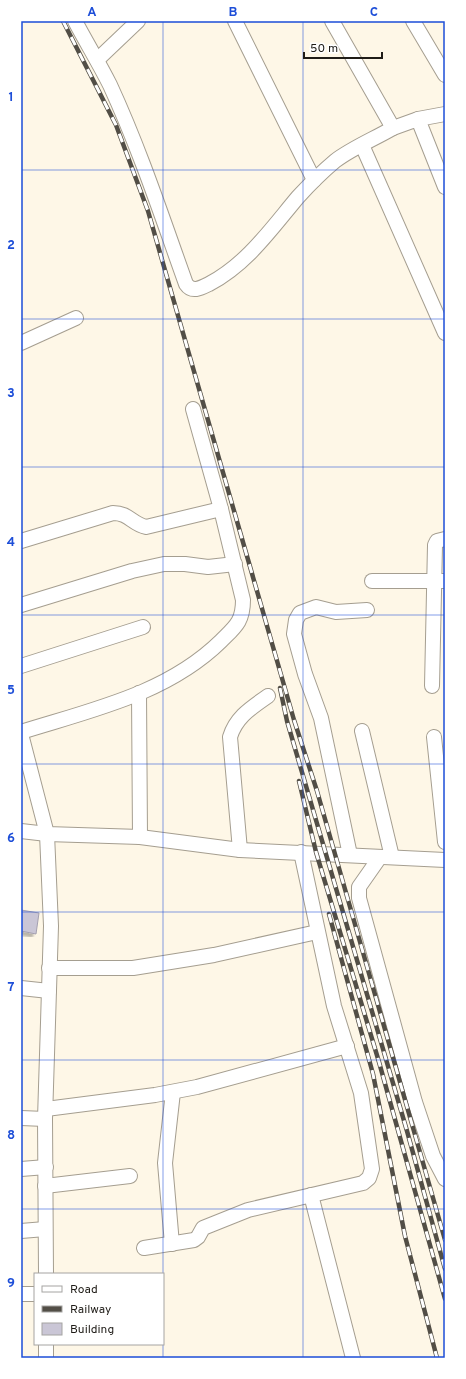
<svg xmlns="http://www.w3.org/2000/svg" width="466" height="1379" font-family="Overpass,sans-serif">
  <style>
    .building { fill: #cac6d6; stroke: #a4a0b0; filter: url(#shadow) }
    .lines { fill: none; stroke-linecap: round; stroke-linejoin: round }
    .minor-casing { stroke: #a59e90; stroke-width: 16 }
    .minor { stroke: #fff; stroke-width: 14 }
    .rail-casing { stroke: #524e46; stroke-width: 4.5 }
    .rail { stroke: #fff; stroke-width: 3; stroke-dasharray: 9; stroke-linecap: butt }
    .grid { fill: none; stroke: #1d4ed8; stroke-width: 1; stroke-opacity: 0.55 }
    .neatline { fill: none; stroke: #1d4ed8; stroke-width: 1.5 }
    .grid-label { font-size: 13px; text-anchor: middle; font-weight: bold; fill: #1d4ed8 }
  </style>
  <defs>
    <filter id="shadow"><feDropShadow dx="-3.5" dy="3.5" stdDeviation="1" flood-color="#0004"/></filter>
  </defs>
  <rect width="100%" height="100%" fill="#fef7e7"/>
  <path class="building" d="M21 910 39 913 36 934 21 931Z"/>
  <g class="lines">
    <defs>
      <g id="minor">
        <path d="M75 21C86 42 99 63 110 85 140 150 162 217 186 284 192 293 201 288 209 284 247 264 271 229 298 197 309 185 322 172 335 161 352 148 374 139 393 128"/>
        <path d="M235 21 314 180"/>
        <path d="M332 21 393 128 418 119 445 187"/>
        <path d="M413 21 445 75"/>
        <path d="M97 60 138 21"/>
        <path d="M418 119 445 114"/>
        <path d="M362 145 445 333"/>
        <path d="M21 343 76 318"/>
        <path d="M21 541 113 513C129 513 132 524 146 527L221 509"/>
        <path d="M372 581H445"/>
        <path d="M21 605 132 571 164 564H185L208 567 235 564"/>
        <path d="M21 666 143 627"/>
        <path d="M432 686 435 545 437 541 445 539"/>
        <path d="M139 693 140 837"/>
        <path d="M362 731 392 857"/>
        <path d="M21 732C91 710 167 694 221 641 235 627 243 622 243 600L221 509 193 409"/>
        <path d="M21 734 47 834 51 926 45 1119 46 1274"/>
        <path d="M434 737 445 842"/>
        <path d="M21 831 47 834 140 837 240 850 445 860"/>
        <path d="M240 850 230 737C236 717 251 708 268 696"/>
        <path d="M350 855 321 718 305 674 294 634 296 620 300 613 316 607 336 612 367 610"/>
        <path d="M380 857 359 887V898L415 1102 433 1156 445 1179"/>
        <path d="M49 968H133L214 955 317 932"/>
        <path d="M21 988 49 991"/>
        <path d="M46 1109 155 1095 197 1087 347 1046"/>
        <path d="M21 1118 45 1119"/>
        <path d="M21 1169 46 1167"/>
        <path d="M45 1186 130 1176"/>
        <path d="M311 1195 353 1358"/>
        <path d="M21 1231 45 1229"/>
        <path d="M172 1244 165 1163 173 1092"/>
        <path d="M144 1248 194 1240 198 1237 203 1228 248 1210 363 1183 369 1178 372 1169 361 1093 334 1006 301 852"/>
        <path d="M21 1294H35"/>
        <path d="M46 1358V1344"/>
      </g>
    </defs>
    <use href="#minor" class="minor-casing"/>
    <use href="#minor" class="minor"/>
    <defs>
      <g id="rail">
        <path d="M63 21 116 125 148 211 294 720 317 791 445 1240"/>
        <path d="M280 688 287 721 407 1131 445 1269"/>
        <path d="M299 781 316 852 379 1062 445 1299"/>
        <path d="M329 914 373 1074 405 1236 437 1358"/>
      </g>
    </defs>
    <use href="#rail" class="rail-casing"/>
    <use href="#rail" class="rail"/>
  </g>
  <path class="grid" d="M163 21V1274M303 21V1358M21 170H445M21 319H445M21 467H445M21 615H445M21 764H445M21 912H445M21 1060H445M21 1209H445M163 1344V1358"/>
  <rect width="466" height="1379" fill="none" stroke="#ffffff" stroke-width="44"/>
  <rect x="34" y="1273" width="130" height="72" fill="#ffffff" stroke="#a5a4a2"/>
  <rect x="42" y="1286" width="20" height="6" fill="#ffffff" stroke="#a5a4a2"/>
  <text x="70" y="1293" font-size="12" fill="#1f1c17">Road</text>
  <rect x="42" y="1306" width="20" height="6" fill="#524e46" stroke="#a5a4a2"/>
  <text x="70" y="1313" font-size="12" fill="#1f1c17">Railway</text>
  <rect x="42" y="1323" width="20" height="12" fill="#cac6d6" stroke="#a5a4a2"/>
  <text x="70" y="1333" font-size="12" fill="#1f1c17">Building</text>
  <path d="M304 52v6h78v-6" fill="none" stroke="#1f1c17" stroke-width="2"/>
  <text x="310" y="52" font-size="12" fill="#1f1c17" stroke="#ffffff" stroke-width="3" paint-order="stroke">50 m</text>
  <rect x="22" y="22" width="422" height="1335" class="neatline"/>
  <g class="grid-label">
    <text x="92" y="16">A</text>
    <text x="233" y="16">B</text>
    <text x="374" y="16">C</text>
    <text x="11" y="101">1</text>
    <text x="11" y="249">2</text>
    <text x="11" y="397">3</text>
    <text x="11" y="546">4</text>
    <text x="11" y="694">5</text>
    <text x="11" y="842">6</text>
    <text x="11" y="991">7</text>
    <text x="11" y="1139">8</text>
    <text x="11" y="1287">9</text>
  </g>
</svg>
